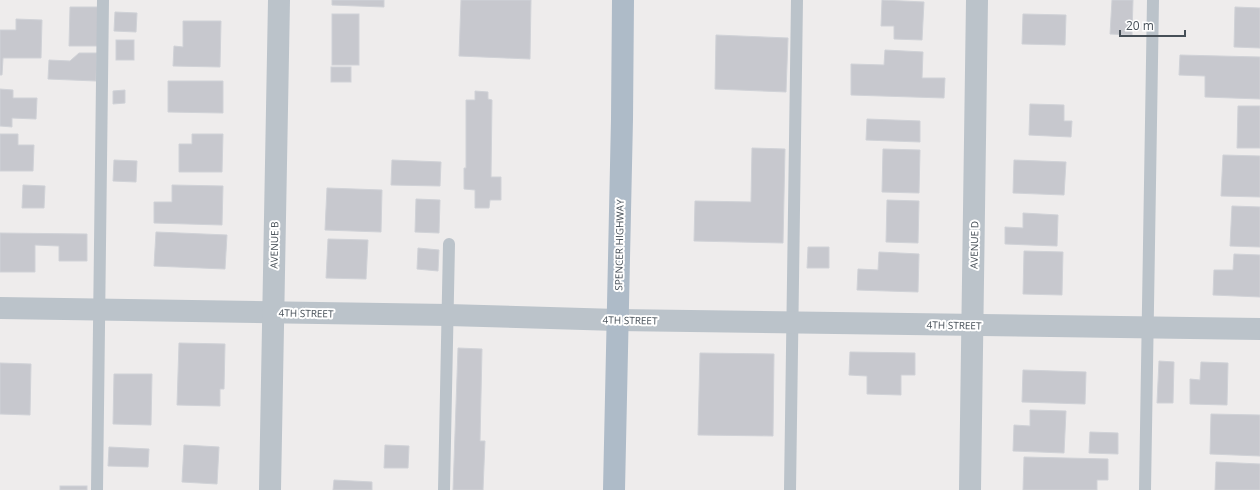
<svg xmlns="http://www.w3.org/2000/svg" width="1260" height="490" font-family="'Open Sans',sans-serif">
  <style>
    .building { fill: #c7c8ce; stroke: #d0d2d7 }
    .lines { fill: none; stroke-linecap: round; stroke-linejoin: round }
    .service { stroke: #bbc3ca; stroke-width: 12 }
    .minor { stroke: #bbc3ca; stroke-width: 22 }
    .primary { stroke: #aebbc8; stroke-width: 22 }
    .labels { text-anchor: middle; stroke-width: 4; stroke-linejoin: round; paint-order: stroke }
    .street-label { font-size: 10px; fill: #464f57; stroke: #fff }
  </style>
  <rect width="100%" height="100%" fill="#eeecec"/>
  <g class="building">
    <path d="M332 0H384V7L332 5Z"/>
    <path d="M461 0H531L530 59 459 56Z"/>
    <path d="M882 0 924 2 922 40 894 39V26H881Z"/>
    <path d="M1112 0H1133L1132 35 1110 34Z"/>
    <path d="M70 7H100L99 46H69Z"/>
    <path d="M1235 7 1260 8V48L1234 47Z"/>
    <path d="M115 12 137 13 136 32 114 31Z"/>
    <rect x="332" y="14" width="27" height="51"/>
    <path d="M1023 14 1066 15 1065 45 1022 44Z"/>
    <path d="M16 19 42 20 41 58H3L2 75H0V30H16Z"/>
    <path d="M183 21H221L220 67 173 66 174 46 183 47Z"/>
    <path d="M716 35 788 38 786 92 715 89Z"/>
    <rect x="116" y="40" width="18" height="20"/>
    <path d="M885 50 923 52 922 78H945L944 98 851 95V64L884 65Z"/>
    <path d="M79 53H97L96 81 48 79 49 60 70 61Z"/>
    <path d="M1180 55 1260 57V99L1205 97V76L1179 75Z"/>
    <rect x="331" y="67" width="20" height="15"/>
    <path d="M168 81H223V113L168 112Z"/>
    <path d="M0 89 13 90V98H37L36 119 12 118V127L0 126Z"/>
    <path d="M125 90V103L113 104V91Z"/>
    <path d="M475 91 488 92V99L492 100 491 177H501V200H490L489 208H475V190L464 189V168H466V100H475Z"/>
    <path d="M1030 104 1064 105V121H1072L1071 137 1029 135Z"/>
    <path d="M1238 106H1260V148H1237Z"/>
    <path d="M867 119 920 121V142L866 140Z"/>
    <path d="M0 134H18V145H34L33 171H0Z"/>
    <path d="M192 134H223L222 172H179V144H192Z"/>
    <path d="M752 148 785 149 783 243 694 241 695 201 751 202Z"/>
    <path d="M883 149 920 150 919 193 882 192Z"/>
    <path d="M1223 155 1260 156V197L1221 196Z"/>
    <path d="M114 160 137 161 136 182 113 181Z"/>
    <path d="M392 160 441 162 440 186 391 185Z"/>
    <path d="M1014 160 1066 162 1064 195 1013 193Z"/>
    <path d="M23 185 45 186 44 208H22Z"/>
    <path d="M172 185 223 186 222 225 154 223V202H172Z"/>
    <path d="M327 188 382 190 381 232 325 230Z"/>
    <path d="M416 199 440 200 439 233 415 232Z"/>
    <path d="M887 200 919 201 918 243 886 242Z"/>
    <path d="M1232 206 1260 207V247L1230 246Z"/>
    <path d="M1023 213 1058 215 1057 246 1005 244V227L1023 228Z"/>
    <path d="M156 232 227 235 225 269 154 266Z"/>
    <path d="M0 233 87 234V261H59V246L35 245V272H0Z"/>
    <path d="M328 239 368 240 366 279 326 278Z"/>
    <path d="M808 247H829V268H807Z"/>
    <path d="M418 248 439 250 438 271 417 269Z"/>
    <path d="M1024 251 1063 252 1062 295 1023 294Z"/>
    <path d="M879 252 919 254 918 292 857 290 858 269 878 270Z"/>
    <path d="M1234 254 1260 255V297L1213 295 1214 270H1233Z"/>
    <path d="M179 343 225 344 224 389H220V406L177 405Z"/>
    <path d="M458 348 482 349 480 441H485L483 490H453Z"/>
    <path d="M850 352 915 353V375H901V395L867 394V376L849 375Z"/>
    <path d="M700 353 774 354 773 436 698 435Z"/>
    <path d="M1159 361 1174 362 1173 403H1157Z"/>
    <path d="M1201 362 1228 363 1227 405 1190 404V379L1200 380Z"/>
    <path d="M0 363 31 364 30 415 0 414Z"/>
    <path d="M1023 370 1086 372 1085 404 1022 402Z"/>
    <path d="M114 374H152L151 425 113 424Z"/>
    <path d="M1030 410 1066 411 1064 453 1013 451 1014 425 1030 426Z"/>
    <path d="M1211 414 1260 415V456L1210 454Z"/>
    <path d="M1090 432 1118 433V454L1089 453Z"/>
    <path d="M184 445 219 447 217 484 182 482Z"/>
    <path d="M385 445 409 446 408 468H384Z"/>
    <path d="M109 447 149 449 148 467 108 466Z"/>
    <path d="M1024 457 1108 459V480H1097V490H1023Z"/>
    <path d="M1216 462 1260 464V490H1215Z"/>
    <path d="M334 480 372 482V490H333Z"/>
    <rect x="60" y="486" width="27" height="4"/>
  </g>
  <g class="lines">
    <g class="service">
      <path d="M97 490 103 0"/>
      <path d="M444 490 449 244"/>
      <path d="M790 490 797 0"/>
      <path d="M1145 490 1153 0"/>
    </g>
    <g class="minor">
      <path d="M0 308 448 315 617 320 1260 329"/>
      <path d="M270 490 279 0"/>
      <path d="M970 490 977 0"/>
    </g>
    <path class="primary" d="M614 490 622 119 623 0"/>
  </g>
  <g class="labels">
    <g class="street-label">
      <text transform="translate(274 245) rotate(-89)" y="4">AVENUE B</text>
      <text transform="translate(619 245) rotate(-89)" y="4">SPENCER HIGHWAY</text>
      <text transform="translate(974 245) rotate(-89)" y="4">AVENUE D</text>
      <text transform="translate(306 313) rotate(1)" y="4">4TH STREET</text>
      <text transform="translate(630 320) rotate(1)" y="4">4TH STREET</text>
      <text transform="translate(954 325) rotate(1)" y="4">4TH STREET</text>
    </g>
  </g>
  <path d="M1120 30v6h65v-6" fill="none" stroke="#464f57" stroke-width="2"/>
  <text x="1126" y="30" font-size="12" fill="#464f57" stroke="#ffffff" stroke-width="3" paint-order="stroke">20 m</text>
</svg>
